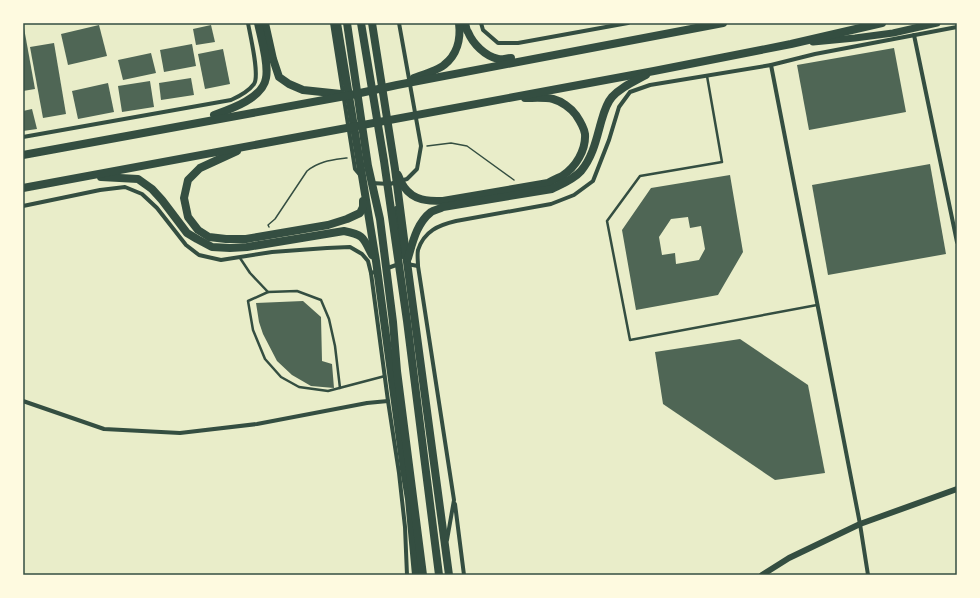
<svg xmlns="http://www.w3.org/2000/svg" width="980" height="598" font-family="'Sofia Sans Condensed',sans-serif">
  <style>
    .building { fill: #4f6655; fill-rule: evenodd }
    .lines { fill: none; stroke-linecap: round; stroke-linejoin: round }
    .path { stroke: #344e41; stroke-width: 1.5 }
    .service { stroke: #344e41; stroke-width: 2.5 }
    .minor { stroke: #344e41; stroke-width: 4 }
    .tertiary { stroke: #344e41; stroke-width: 6 }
    .secondary { stroke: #344e41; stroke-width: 7 }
    .primary { stroke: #344e41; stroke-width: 8 }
    .trunk { stroke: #344e41; stroke-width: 8 }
    .neatline { fill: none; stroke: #344e41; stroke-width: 1.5 }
  </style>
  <rect width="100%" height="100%" fill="#e9edc9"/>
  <g class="building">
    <path d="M99 25 107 56 68 65 61 34Z"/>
    <path d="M211 25 215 42 196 45 193 29Z"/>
    <path d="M23 28H24L35 89 23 91Z"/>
    <path d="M54 43 66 114 43 118 30 47Z"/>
    <path d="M192 44 196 66 164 72 160 50Z"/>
    <path d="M894 48 906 112 809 130 797 65Z"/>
    <path d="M223 49 230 84 205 89 198 54Z"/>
    <path d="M151 53 156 73 123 80 118 60Z"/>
    <path d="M191 78 194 95 161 100 159 83Z"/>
    <path d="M150 81 154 107 122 112 118 86Z"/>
    <path d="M108 83 114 112 78 119 72 91Z"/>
    <path d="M32 109 37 129 23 131V111Z"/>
    <path d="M930 164 946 254 828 275 812 185Z"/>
    <path d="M730 175 743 252 718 295 636 310 622 230 651 188ZM688 217 690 228 701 226 705 249 699 260 676 264 675 253 662 255 659 237 671 219Z"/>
    <path d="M303 301 321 317 322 361 332 364 334 388 311 386 292 375 277 361 263 334 259 322 256 303Z"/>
    <path d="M740 339 808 385 825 473 775 480 663 404 655 352Z"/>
  </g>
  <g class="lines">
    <g class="path">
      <path d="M427 146 451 143 467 146 514 180"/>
      <path d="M269 227 268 225 275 219 307 171C319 161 332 160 346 158H347"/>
    </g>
    <g class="service">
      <path d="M707 76 722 162 640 176 607 221 630 340 817 305"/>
      <path d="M240 258 250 273 268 292 248 301 253 330 265 359 281 377 299 387 328 391 385 376"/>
      <path d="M268 292 297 291 321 300 329 319 335 346 340 388"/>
    </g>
    <g class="minor">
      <path d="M332 23 355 169 361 176"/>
      <path d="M481 23 483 30 498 43H518L628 23"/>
      <path d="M914 35 957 242"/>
      <path d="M771 65 860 524 868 575"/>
      <path d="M23 137 231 100C240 96 248 92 254 84 260 75 250 35 248 23"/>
      <path d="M371 183 390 184 407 179 417 169 421 146 399 23"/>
      <path d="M23 206 100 190 125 187 142 194 157 208 186 245 199 255 221 260 272 252 327 248 350 247 362 254 368 261 371 273"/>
      <path d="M396 208 402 257"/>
      <path d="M407 264 418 266 454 500 447 540"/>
      <path d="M418 266C418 261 417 255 418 250 424 231 439 225 456 221L551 204 574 195 593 181 609 140 619 107 630 92 650 85 771 65 815 54 957 27"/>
      <path d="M385 269 399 264"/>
      <path d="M379 271 371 273 388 401 399 473 405 527 407 575"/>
      <path d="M23 401 104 429 180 433 257 424 367 403 388 401"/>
      <path d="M455 504 464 575"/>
    </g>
    <path class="tertiary" d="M762 575 789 558 860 524 957 489"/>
    <path class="secondary" d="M813 42 855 38 893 33 937 23"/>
    <g class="primary">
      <path d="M265 23 273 59 279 77 289 84 303 90 341 94"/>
      <path d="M337 23 376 261 404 469 409 499 416 575"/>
      <path d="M372 23 395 169 407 262 449 575"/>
      <path d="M465 23C466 26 466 30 468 32 473 44 485 56 498 59 502 60 507 58 511 58"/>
      <path d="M414 78C422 75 438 70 444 65 457 55 461 39 459 23"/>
      <path d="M214 115C231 109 263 98 266 78 269 63 261 38 258 23"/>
      <path d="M237 151 200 168 188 180 184 198 188 217 198 230 209 237 226 239H246L328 225 347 219 360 213 363 207V201"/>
      <path d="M23 155 351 95 397 85 723 23"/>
      <path d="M398 175C400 179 401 183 404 187 414 201 428 201 443 201L548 183C553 180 558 178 562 176 576 167 586 150 585 134 584 127 580 121 576 115 571 108 561 101 553 99 544 97 534 98 525 98"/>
      <path d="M101 177 138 179 152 189 162 200 187 233 197 239 212 247 230 248 247 247 344 231C364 235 363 237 372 255"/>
      <path d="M23 188 654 71 791 44 882 23"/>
      <path d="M408 258C413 241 417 223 431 212 434 210 440 209 443 207L552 189C562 184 574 179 581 171 592 158 596 141 600 126 603 116 605 105 612 97 621 87 633 82 646 75"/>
    </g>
    <g class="trunk">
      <path d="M347 23 368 166 380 219 393 322 397 371 423 575"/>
      <path d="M361 23 384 161 407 321 439 575"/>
    </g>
  </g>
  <rect width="980" height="598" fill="none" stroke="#fefae0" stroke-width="48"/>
  <rect x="24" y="24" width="932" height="550" class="neatline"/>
</svg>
